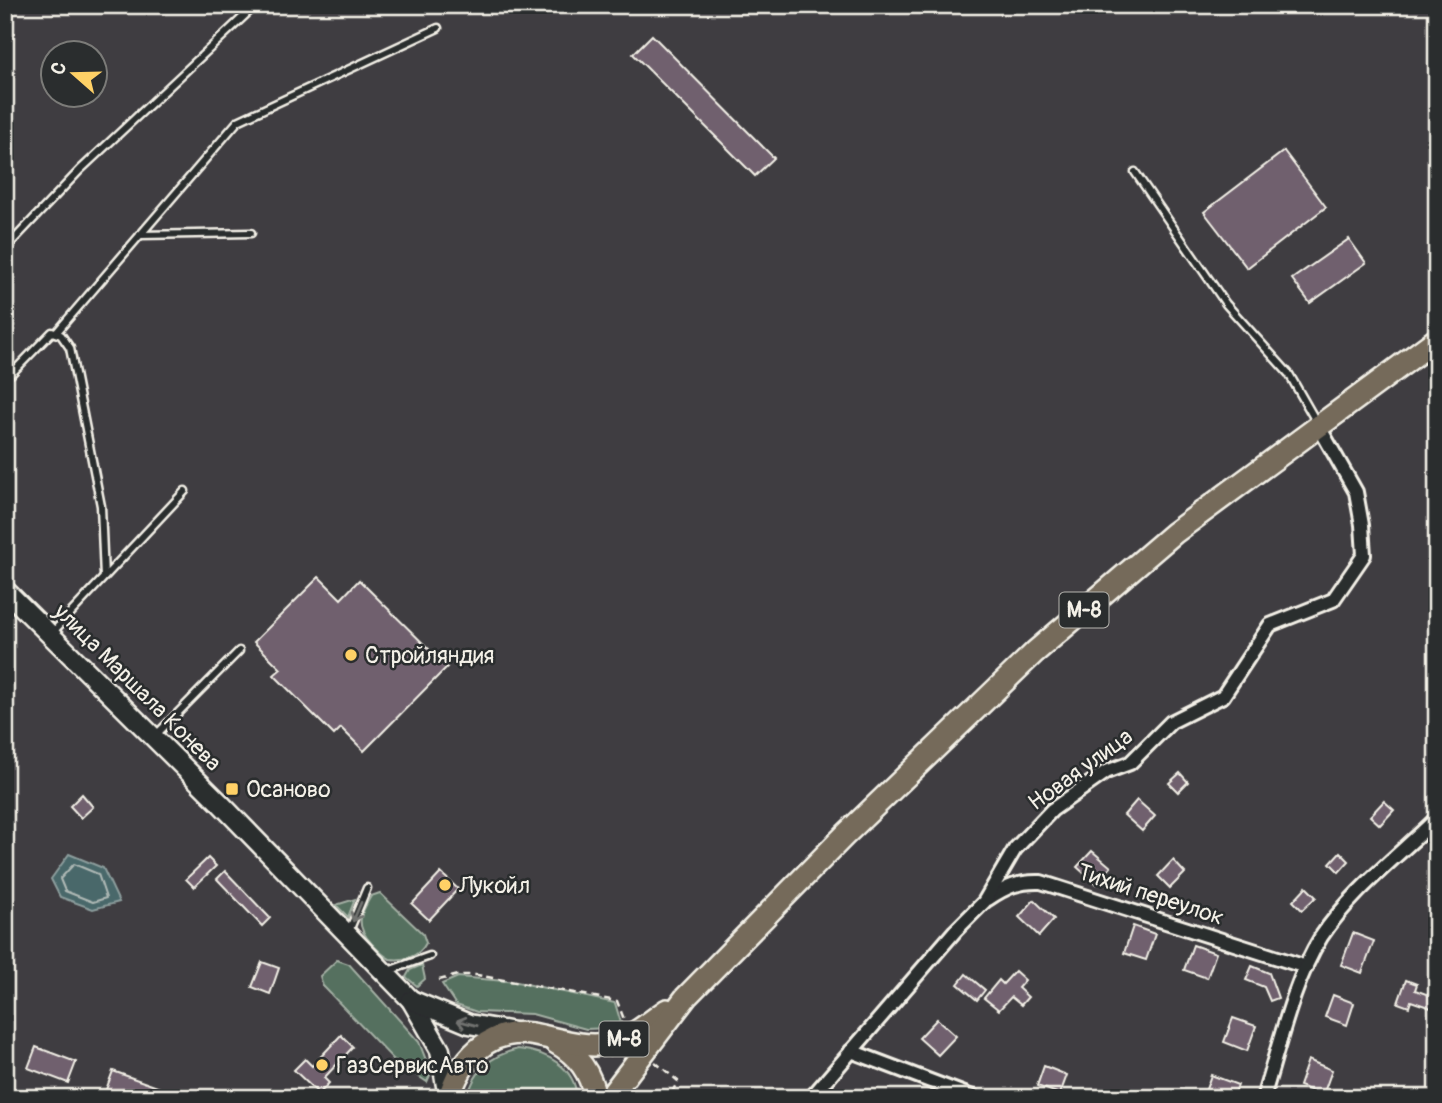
<svg xmlns="http://www.w3.org/2000/svg" width="1442" height="1103" font-family="Pangolin,sans-serif">
  <style>
    .green { fill: #55705f; stroke: #a4b0a4; stroke-width: 2 }
    .water { fill: #49676b; stroke: #8d9e9d; stroke-width: 2 }
    .lines { fill: none; stroke-linecap: round; stroke-linejoin: round }
    .shore { stroke: #b0bab6; stroke-width: 2 }
    .building { fill: #6f616e; stroke: #f4f1e8; stroke-width: 2 }
    .service-casing { stroke: #f4f1e8; stroke-width: 11 }
    .minor-casing { stroke: #f4f1e8; stroke-width: 18 }
    .secondary-casing { stroke: #f4f1e8; stroke-width: 23 }
    .primary-casing { stroke: #f4f1e8; stroke-width: 26 }
    .path { stroke: #f4f1e8; stroke-width: 2.5; stroke-dasharray: 7 5; stroke-linecap: butt }
    .service { stroke: #2a2d2e; stroke-width: 6 }
    .minor { stroke: #2a2d2e; stroke-width: 12 }
    .secondary { stroke: #2a2d2e; stroke-width: 18 }
    .primary { stroke: #746a5a; stroke-width: 21 }
    .oneway { stroke: #71726f }
    .poi-dot { fill: #ffd166; stroke: #2a2d2e; stroke-width: 2.5 }
    .labels { text-anchor: middle; stroke-width: 5; stroke-linejoin: round; paint-order: stroke }
    .shield { fill: #2a2d2e; stroke: #b7b6b0; stroke-width: 2 }
    .shield-label { font-size: 21px; font-weight: bold; fill: #f4f1e8 }
    .poi-label { font-size: 23px; fill: #f4f1e8; stroke: #2a2d2e; text-anchor: start }
    .street-label { font-size: 23px; fill: #f4f1e8; stroke: #2a2d2e }
  </style>
  <rect width="100%" height="100%" fill="#3f3d41"/>
  <filter id="ink" filterUnits="userSpaceOnUse"><feTurbulence type="fractalNoise" baseFrequency=".0143" numOctaves="2"/><feDisplacementMap in="SourceGraphic" scale="14" xChannelSelector="R" yChannelSelector="G"/><feConvolveMatrix kernelMatrix="1 2 1 2 8 2 1 2 1" color-interpolation-filters="sRGB"/></filter>
  <g filter="url(#ink)">
    <g class="green">
      <path d="M380 893 423 934 426 943C419 957 404 961 390 959 382 955 378 950 372 944 355 926 359 916 371 896Z"/>
      <path d="M355 899 348 917 336 905Z"/>
      <path d="M337 960 349 964 419 1042 431 1073 427 1082 393 1059 323 986 320 976Z"/>
      <path d="M422 965 425 979 417 986 406 977 410 970Z"/>
      <path d="M458 977 517 982 615 1003 621 1023 608 1028 586 1029 532 1014 477 1012 456 1005 442 984Z"/>
      <path d="M518 1049C546 1052 575 1066 577 1098H467C475 1069 490 1056 518 1049Z"/>
    </g>
    <path class="water" d="M69 854 103 868 119 902 93 909 60 897 51 879Z"/>
    <g class="lines">
      <path class="shore" d="M74 864 98 874 106 898 93 902 65 891 60 879Z"/>
    </g>
    <g class="building">
      <path d="M652 35 774 158 755 176 633 54Z"/>
      <path d="M1284 151 1326 207 1247 268 1204 212Z"/>
      <path d="M1349 239 1366 263 1310 303 1292 279Z"/>
      <path d="M319 577 341 599 359 580 447 667 364 751 341 728 334 735 274 675 281 669 254 642Z"/>
      <path d="M1180 773 1188 782 1178 792 1169 783Z"/>
      <path d="M82 794 93 807 81 818 70 806Z"/>
      <path d="M1137 800 1155 816 1142 831 1124 815Z"/>
      <path d="M1384 801 1394 810 1380 825 1370 816Z"/>
      <path d="M1092 851 1111 867 1096 884 1077 867Z"/>
      <path d="M1340 852 1349 861 1339 872 1330 863Z"/>
      <path d="M208 858 216 866 194 887 186 879Z"/>
      <path d="M1173 860 1185 873 1170 888 1158 876Z"/>
      <path d="M225 871 270 918 262 926 217 879Z"/>
      <path d="M441 873 458 889 429 920 412 904Z"/>
      <path d="M1306 887 1316 897 1302 910 1293 901Z"/>
      <path d="M1034 900 1054 919 1039 936 1019 917Z"/>
      <path d="M1133 926 1155 934 1146 960 1124 953Z"/>
      <path d="M1353 933 1374 941 1362 973 1341 965Z"/>
      <path d="M1193 945 1216 953 1207 978 1184 970Z"/>
      <path d="M262 962 279 968 270 994 252 987Z"/>
      <path d="M1252 966 1269 973 1278 998 1270 1001 1264 987 1246 980Z"/>
      <path d="M1015 971 1025 980 1018 988 1028 997 1021 1005 1011 997 999 1010 984 998 999 980 1003 984Z"/>
      <path d="M966 974 985 990 977 1000 958 984Z"/>
      <path d="M1406 980 1417 984 1415 990 1437 998V1010L1411 1001 1409 1007 1398 1003Z"/>
      <path d="M1333 995 1354 1003 1347 1025 1325 1017Z"/>
      <path d="M1233 1018 1256 1026 1247 1051 1224 1042Z"/>
      <path d="M937 1019 956 1036 938 1055 919 1038Z"/>
      <path d="M341 1035 353 1047 324 1078 329 1083 319 1094 294 1070 305 1059 312 1066Z"/>
      <path d="M36 1047 76 1062 68 1083 28 1068Z"/>
      <path d="M1308 1060 1332 1070 1323 1095 1299 1086Z"/>
      <path d="M1044 1066 1067 1075 1060 1094 1037 1086Z"/>
      <path d="M113 1071 166 1090 163 1098 104 1095Z"/>
      <path d="M1211 1075 1238 1085 1233 1098H1203Z"/>
    </g>
    <g class="lines">
      <defs>
        <g id="service">
          <path d="M1135 172 1226 304 1289 374 1317 423"/>
          <path d="M140 235 251 233"/>
          <path d="M5 249 80 170 256 5"/>
          <path d="M56 333 238 121 438 28"/>
          <path d="M11 374 52 332 61 335 70 348 101 506 104 577"/>
          <path d="M52 633 185 491"/>
          <path d="M154 737 239 651"/>
          <path d="M349 931 367 888"/>
          <path d="M388 971 430 956"/>
        </g>
        <g id="minor">
          <path d="M988 899C1006 887 1019 881 1041 882L1306 967"/>
          <path d="M851 1051 975 1098"/>
          <path d="M5 1098H6"/>
          <path d="M811 1098 955 931 984 902 1015 849 1052 810 1106 772 1130 763 1171 722 1223 696 1270 625 1333 600 1364 555 1362 525 1356 492 1318 425"/>
          <path d="M1263 1098C1279 1047 1293 982 1321 937 1351 892 1398 856 1437 818"/>
        </g>
        <g id="secondary">
          <path d="M5 590 220 803 411 1000 440 1050 448 1098"/>
          <path d="M411 1000 469 1024 514 1032"/>
        </g>
        <g id="primary">
          <path d="M555 1042C578 1055 591 1072 595 1098"/>
          <path d="M449 1098C460 1060 488 1028 531 1034 556 1038 580 1048 606 1044 629 1041 648 1023 667 1010"/>
          <path d="M609 1098 686 997 844 836 1035 652 1174 533 1437 339"/>
        </g>
      </defs>
      <use href="#service" class="service-casing"/>
      <use href="#minor" class="minor-casing"/>
      <use href="#secondary" class="secondary-casing"/>
      <use href="#primary" class="primary-casing"/>
      <g class="path">
        <path d="M439 980 458 975H477L617 1001 625 1022"/>
        <path d="M655 1062 678 1081 669 1098"/>
      </g>
      <use href="#service" class="service"/>
      <use href="#minor" class="minor"/>
      <use href="#secondary" class="secondary"/>
      <use href="#primary" class="primary"/>
    </g>
    <defs><path id="oneway-shaft" d="M-6 0H5M1.5-3L5.5 0L1.5 3" fill="none" stroke-width="1.6" stroke-linecap="round" stroke-linejoin="round" transform="scale(1.75)"/></defs>
    <g class="oneway">
      <use href="#oneway-shaft" transform="translate(357 912) rotate(113)"/>
      <use href="#oneway-shaft" transform="translate(467 1023) rotate(-165)"/>
    </g>
  </g>
  <g class="poi-dot">
    <circle cx="351" cy="655" r="7"/>
    <rect x="225" y="782" width="14" height="14" rx="3.5"/>
    <circle cx="445" cy="885" r="7"/>
    <circle cx="322" cy="1065" r="7"/>
  </g>
  <g class="labels">
    <g class="shield">
      <rect x="1059.5" y="592.5" width="49" height="35" rx="5"/>
      <rect x="599.5" y="1021.5" width="49" height="35" rx="5"/>
    </g>
    <g class="shield-label">
      <text x="1084" y="617">М-8</text>
      <text x="624" y="1046">М-8</text>
    </g>
    <g class="poi-label">
      <text x="365" y="663">Стройляндия</text>
      <text x="246" y="797">Осаново</text>
      <text x="459" y="893">Лукойл</text>
      <text x="336" y="1073">ГазСервисАвто</text>
    </g>
    <g class="street-label">
      <text transform="translate(138 687) rotate(45)" y="8">улица Маршала Конева</text>
      <text transform="translate(1080 769) rotate(-36)" y="8">Новая улица</text>
      <text transform="translate(1151 894) rotate(18)" y="8">Тихий переулок</text>
    </g>
  </g>
  <rect width="1442" height="1103" fill="none" stroke="#2a2d2e" stroke-width="28"/>
  <rect x="14" y="14" width="1414" height="1075" fill="none" stroke="#f4f1e8" stroke-width="2.5" filter="url(#ink)"/>
  <g transform="translate(74 74) rotate(290)"><circle r="33" fill="#2a2d2e" stroke="#7b7b78" stroke-width="2"/>
  <path d="M0-5L12 26L0 18L-12 26Z" fill="#ffd166"/>
  <text y="-10" font-size="19" font-weight="bold" text-anchor="middle" fill="#f4f1e8">С</text>
  </g>
</svg>
